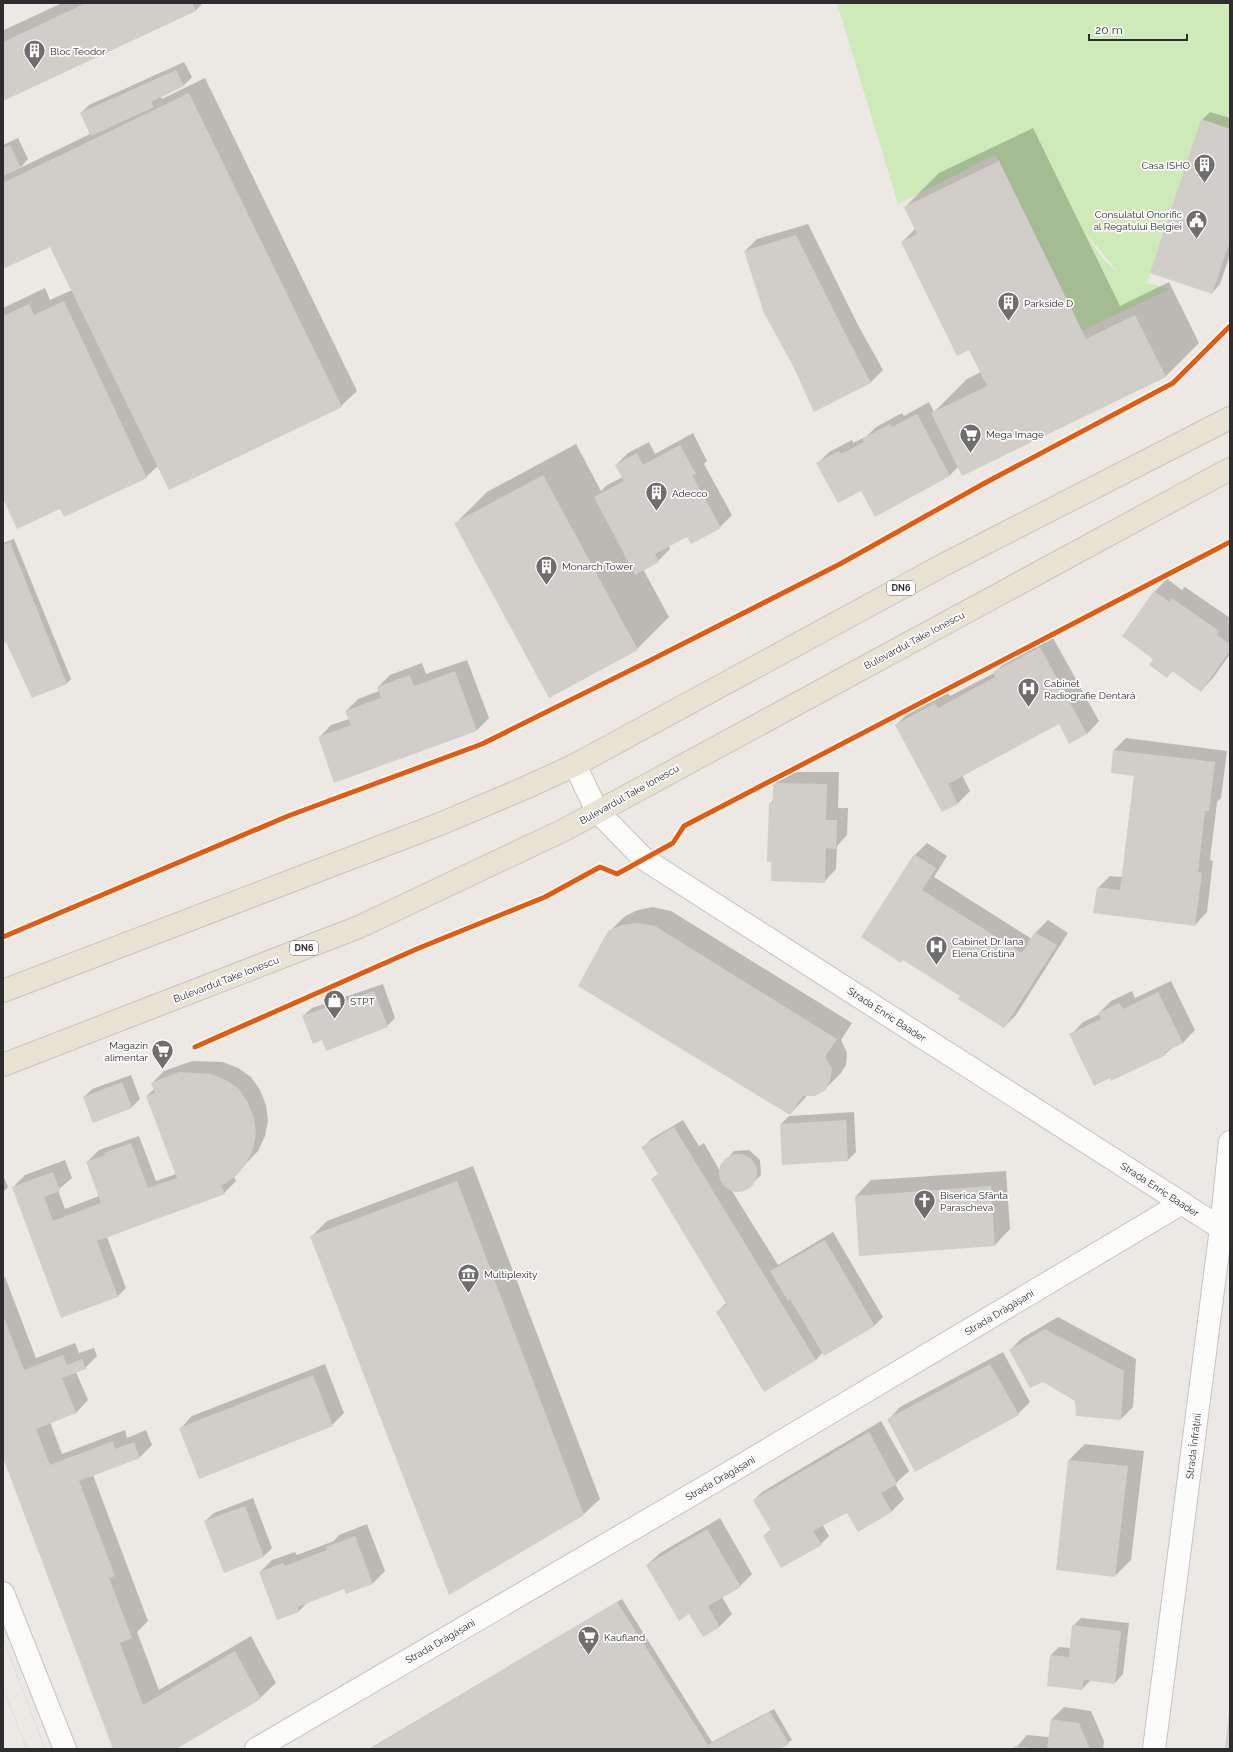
<svg xmlns="http://www.w3.org/2000/svg" width="1233" height="1752" font-family="Raleway,sans-serif">
  <style>
    .green { fill: #ceeab9; fill-rule: evenodd }
    .shadow { fill: #0003 }
    .building { fill: #d1ceca }
    .lines { fill: none; stroke-linecap: round; stroke-linejoin: round }
    .street-casing { stroke: #c5c4c4; stroke-width: 24 }
    .secondary-casing { stroke: #c5c4c4; stroke-width: 24 }
    .primary-casing { stroke: #c6c5c3; stroke-width: 24 }
    .street { stroke: #fcfcfb; stroke-width: 22 }
    .secondary { stroke: #fcfcfb; stroke-width: 22 }
    .primary { stroke: #e9e3d4; stroke-width: 22 }
    .tram { stroke: #dedfe0; stroke-width: 1 }
    .cycleway-casing { stroke: #fff; stroke-width: 8 }
    .cycleway { stroke: #e8590c; stroke-width: 5 }
    .labels { text-anchor: middle; stroke-width: 3.5; stroke-linejoin: round; paint-order: stroke }
    .shield { fill: #fff; stroke: #6c6c6c; stroke-width: 1 }
    .shield-label { font-size: 9px; font-weight: bold; fill: #2d2d2d }
    .poi-label { font-size: 10px; fill: #2d2d2d; stroke: #fff; text-anchor: start }
    .street-label { font-size: 10px; fill: #2d2d2d; stroke: #fff }
  </style>
  <rect width="100%" height="100%" fill="#ece8e3"/>
  <path class="green" d="M837 3H1230V129L1201 119 1147 283 1170 289 1082 331 999 161 995 155 898 204ZM1084 231 1118 272 1102 258Z"/>
  <g class="shadow">
    <path d="M62 3H203L195 11 3 100V28L4 30Z"/>
    <path d="M184 62 192 77 184 85 160 96 162 99 205 78 357 391 341 406 158 466 146 477 61 508 3 496V308L45 288 50 300 72 290 51 246 3 268V145L18 138 28 159 20 168 90 134 81 113 89 105Z"/>
    <path d="M1210 112 1230 118V255L1220 284 1212 293 1202 120Z"/>
    <path d="M1033 128 1120 306 1169 282 1199 343 1165 377 958 467 950 475 875 516 861 489 817 464 829 452 852 440 853 443 867 436 876 427 902 413 904 416 929 402 934 412 967 379 981 372 970 349 902 242 916 228 905 207 939 173Z"/>
    <path d="M808 224 858 325 883 370 871 382 814 411 745 251 757 239Z"/>
    <path d="M693 433 707 461 704 464 732 515 720 527 687 536 668 545 670 549 658 561 643 569 669 617 637 649 455 524 487 492 576 444 601 491 607 485 623 477 616 465 628 453 649 442 655 454Z"/>
    <path d="M14 539 71 679 67 683 32 697 7 641 3 643V543Z"/>
    <path d="M1167 579 1182 590 1185 587 1230 618 1228 622 1230 624V654L1213 678 1201 691 1173 671 1167 676 1155 658 1123 636 1155 591Z"/>
    <path d="M1052 636 1099 721 1087 734 1059 723 962 775 970 791 958 803 942 811 896 725 908 713 947 692 950 696 994 673 1006 661Z"/>
    <path d="M467 660 489 718 477 730 319 738 331 725 349 719 346 711 358 699 379 691 378 687 390 675 422 663 426 674Z"/>
    <path d="M1126 738 1227 751 1221 798 1217 802 1210 860 1213 861 1207 912 1195 925 1098 888 1110 876 1123 877 1135 775 1114 750Z"/>
    <path d="M786 772H839L838 808H848L847 835 837 846 836 869 824 882 770 804 774 799V784Z"/>
    <path d="M927 843 947 856 934 877 1032 939 1036 932 1048 920 1068 933 1016 1015 1004 1027 961 995 904 959 915 855Z"/>
    <path d="M653 907 671 911 852 1023 841 1040 847 1053 846 1065 841 1073 825 1089 808 1095 790 1114 609 932 625 916 638 910Z"/>
    <path d="M1171 981 1195 1030 1183 1043 1172 1048 1165 1054 1071 1035 1083 1022 1100 1014 1099 1013 1111 1001 1132 991 1135 998Z"/>
    <path d="M383 984 395 1018 387 1026 303 1016 312 1008Z"/>
    <path d="M192 1061 223 1062 238 1068 251 1077 260 1090 266 1105 268 1121 265 1136 258 1151 234 1176 236 1181 224 1193 107 1237 126 1288 118 1296 13 1187 25 1175 65 1160 72 1178 58 1190 65 1209 99 1196 87 1162 99 1150 139 1136 156 1181 176 1174 147 1096 154 1089 152 1083 164 1071Z"/>
    <path d="M131 1075 140 1099 132 1107 93 1122 84 1097 92 1089Z"/>
    <path d="M854 1112 856 1152 848 1160 783 1164 781 1124 789 1116Z"/>
    <path d="M683 1120 699 1146 704 1143 720 1171V1166L734 1151 749 1150 760 1160 761 1175 746 1190 732 1191 778 1265 833 1232 883 1317 875 1325 824 1354 823 1352 816 1360 717 1312 727 1302 652 1179 659 1173 643 1147 651 1139Z"/>
    <path d="M473 1166 600 1499 584 1514 311 1237 327 1221Z"/>
    <path d="M1006 1171 1010 1229 995 1245 860 1255 856 1196 871 1180Z"/>
    <path d="M3 1175 8 1187 3 1192Z"/>
    <path d="M5 1277 36 1358 75 1343 79 1353 94 1348 97 1356 85 1368 76 1372 88 1400 76 1413 50 1422 62 1454 125 1430 127 1438 146 1430 152 1445 140 1457 93 1475 148 1621 137 1632 159 1690 251 1636 276 1683 260 1698 174 1749H114L3 1455V1278Z"/>
    <path d="M1058 1317 1136 1359 1133 1407 1121 1419 1076 1400 1010 1350 1022 1338Z"/>
    <path d="M1003 1352 1030 1402 1018 1414 888 1420 900 1407Z"/>
    <path d="M325 1364 344 1413 332 1425 180 1429 192 1416Z"/>
    <path d="M881 1421 909 1471 895 1484 904 1499 892 1511 858 1530 847 1511 822 1524 829 1536 821 1544 764 1536 771 1529 754 1500 762 1492Z"/>
    <path d="M1085 1444 1144 1451 1131 1560 1115 1576 1069 1460Z"/>
    <path d="M253 1498 272 1548 264 1556 225 1572 205 1521 214 1513Z"/>
    <path d="M720 1518 752 1574 740 1586 722 1597 732 1614 720 1626 703 1636 690 1613 647 1565 660 1553Z"/>
    <path d="M367 1524 385 1571 373 1583 347 1593 345 1588 308 1602 299 1611 278 1619 260 1572 272 1560 295 1552 297 1555 334 1541 339 1535Z"/>
    <path d="M622 1599 712 1742 774 1709 792 1740 778 1749H369Z"/>
    <path d="M1081 1618 1129 1623 1123 1674 1115 1683 1091 1680 1082 1689 1051 1655 1059 1647 1071 1648 1073 1626Z"/>
    <path d="M1064 1707 1091 1711 1104 1741 1103 1749H1015L1027 1735 1049 1737 1052 1719Z"/>
    <path d="M1230 1711V1749H1226Z"/>
  </g>
  <g class="building">
    <path d="M86 3H192L196 11 3 101V42Z"/>
    <path d="M176 70 184 86 151 102 154 107 91 136 80 113Z"/>
    <path d="M189 93 342 407 169 490 50 247 3 269V183Z"/>
    <path d="M1201 119 1230 129V241L1212 294 1150 273Z"/>
    <path d="M10 145 21 168 3 176V148Z"/>
    <path d="M999 161 1086 339 1135 315 1166 377 962 476 931 413 987 386 969 350 957 356 901 242 917 234 904 207Z"/>
    <path d="M796 235 847 337 871 383 814 412 793 366 764 313 744 251Z"/>
    <path d="M64 301 147 478 64 517 60 509 17 529 3 499V316L29 304 34 315Z"/>
    <path d="M917 414 950 476 875 517 861 491 838 503 816 463 839 451 841 454 864 442 862 439 890 424 892 427Z"/>
    <path d="M680 445 696 474 692 475 721 528 691 544 687 537 655 554 659 562 635 575 594 497 624 481 615 465 637 453 643 465Z"/>
    <path d="M543 475 638 650 549 698 454 523Z"/>
    <path d="M10 542 67 684 32 698 6 642 3 644V545Z"/>
    <path d="M1154 591 1170 602 1172 598 1219 631 1217 635 1230 644V651L1201 692 1172 671 1167 678 1149 665 1153 659 1122 636Z"/>
    <path d="M1040 647 1087 734 1069 744 1059 724 948 784 958 804 942 812 895 725 935 703 938 708 995 677 993 672Z"/>
    <path d="M455 671 477 731 334 783 318 737 351 725 345 711 381 698 377 687 410 675 414 686Z"/>
    <path d="M1113 750 1215 762 1209 811H1205L1198 872 1202 873 1195 926 1093 913 1097 887 1120 890 1134 776 1111 773Z"/>
    <path d="M773 783 827 784 826 820H837L836 849 826 848 825 883 771 881V862H767L769 803H773Z"/>
    <path d="M914 854 936 868 922 890 1022 953 1035 932 1057 945 1004 1028 958 999 960 996 903 960 901 963 861 937Z"/>
    <path d="M637 923 655 926 837 1039 825 1057 832 1069 830 1081 826 1090 815 1096H803L790 1115 578 986 608 931 622 925Z"/>
    <path d="M374 991 388 1027 326 1051 322 1040 313 1044 302 1016Z"/>
    <path d="M1158 992 1183 1043 1165 1052 1166 1055 1111 1081 1110 1078 1094 1086 1069 1034 1101 1019 1098 1013 1119 1003 1123 1009Z"/>
    <path d="M179 1072 211 1074 226 1080 239 1089 248 1103 254 1118 256 1133 253 1149 246 1164 236 1176 221 1186 225 1194 97 1241 118 1297 61 1318 12 1187 53 1172 60 1191 44 1197 53 1221 101 1203 86 1162 105 1155 104 1153 131 1143 148 1188 177 1178 146 1096 155 1093 151 1083Z"/>
    <path d="M122 1082 132 1108 93 1123 83 1097Z"/>
    <path d="M846 1120 848 1161 782 1165 780 1124Z"/>
    <path d="M674 1127 816 1360 764 1392 716 1312 727 1305 651 1179 658 1174 641 1147Z"/>
    <circle cx="738" cy="1173" r="19"/>
    <path d="M457 1181 584 1515 449 1595 310 1236Z"/>
    <path d="M991 1186 995 1246 859 1256 855 1196Z"/>
    <path d="M825 1240 875 1326 824 1356 790 1299 788 1301 770 1271Z"/>
    <path d="M3 1315 24 1370 63 1355 67 1365 82 1359 86 1369 62 1378 76 1413 36 1429 50 1465 113 1441 115 1449 134 1442 140 1458 79 1481 115 1576 109 1578 132 1638 120 1643 143 1705 235 1651 261 1699 176 1749H113L3 1458Z"/>
    <path d="M1045 1329 1124 1371 1121 1420 1076 1416 1075 1401 1043 1382 1030 1388 1009 1350Z"/>
    <path d="M990 1364 1019 1415 915 1472 887 1419Z"/>
    <path d="M313 1375 333 1426 199 1479 179 1428Z"/>
    <path d="M869 1432 897 1484 881 1493 892 1512 858 1532 847 1513 813 1531 822 1545 781 1568 763 1536 771 1531 753 1500Z"/>
    <path d="M1068 1460 1128 1466 1115 1577 1056 1570Z"/>
    <path d="M245 1506 264 1557 224 1573 204 1521Z"/>
    <path d="M707 1529 741 1587 708 1606 720 1627 703 1637 689 1614 679 1621 646 1565Z"/>
    <path d="M355 1536 373 1584 346 1594 344 1589 298 1607 299 1612 277 1620 259 1572 283 1563 285 1566 327 1550 326 1547Z"/>
    <path d="M617 1602 708 1745 770 1712 789 1744 780 1749H370Z"/>
    <path d="M1072 1625 1121 1631 1115 1684 1084 1680 1082 1690 1047 1686 1050 1655 1069 1657Z"/>
    <path d="M1229 1712 1230 1749H1225Z"/>
    <path d="M1051 1719 1079 1723 1090 1749H1047Z"/>
    <path d="M1014 1746 1029 1748V1749H1014Z"/>
  </g>
  <g class="lines">
    <defs>
      <g id="street">
        <path d="M256 1749 727 1474 1182 1203"/>
        <path d="M1154 1749 1221 1228"/>
      </g>
      <g id="secondary">
        <path d="M575 765 597 811 644 859 1230 1234"/>
        <path d="M1221 1228 1230 1142"/>
        <path d="M3 1593 65 1749"/>
      </g>
      <g id="primary">
        <path d="M3 991 440 824 525 788 575 765 945 564 1230 418"/>
        <path d="M3 1065 359 927 566 829 1230 469"/>
      </g>
    </defs>
    <use href="#street" class="street-casing"/>
    <use href="#secondary" class="secondary-casing"/>
    <use href="#primary" class="primary-casing"/>
    <use href="#street" class="street"/>
    <use href="#secondary" class="secondary"/>
    <use href="#primary" class="primary"/>
    <g class="tram">
      <path d="M3 1637 45 1749"/>
      <path d="M3 1688 27 1749"/>
    </g>
    <defs>
      <g id="cycleway">
        <path d="M3 937 288 816 482 744 649 661 840 564 983 484 1173 383 1230 326"/>
        <path d="M195 1047 419 948 545 897 600 867 617 874 673 843 684 826 1230 542"/>
      </g>
    </defs>
    <use href="#cycleway" class="cycleway-casing"/>
    <use href="#cycleway" class="cycleway"/>
  </g>
  <defs>
    <symbol id="building-pin" viewBox="-11 -11 22 30"><path d="M0 17L-7.5 6A9.5 9.5 0 1 1 7.5 6Z" fill="#706e6d" stroke="#fff"/><path d="M-4-6H4V6H1V3H-1V6H-4ZM-2.5-4.3h1.7v1.8h-1.7ZM.8-4.3h1.7v1.8H.8ZM-2.5-1h1.7V.8h-1.7ZM.8-1h1.7V.8H.8Z" fill="#fff"/></symbol>
    <symbol id="civic-pin" viewBox="-11 -11 22 30"><path d="M0 17L-7.5 6A9.5 9.5 0 1 1 7.5 6Z" fill="#706e6d" stroke="#fff"/><path d="M-.6-6.5H3V-4.5H.6V-3L4-1V1h2V6H-6V1h2V-1L-.6-3ZM-1.2 2.5V6h2.4V2.5Z" fill="#fff"/></symbol>
    <symbol id="supermarket-pin" viewBox="-11 -11 22 30"><path d="M0 17L-7.5 6A9.5 9.5 0 1 1 7.5 6Z" fill="#706e6d" stroke="#fff"/><path d="M-6-5.5h2.5l.6 2H6L4.5 2H-2.5L-4.4-4H-6ZM-1.5 3.2a1.3 1.3 0 1 0 .1 0ZM3 3.2a1.3 1.3 0 1 0 .1 0Z" fill="#fff"/></symbol>
    <symbol id="hospital-pin" viewBox="-11 -11 22 30"><path d="M0 17L-7.5 6A9.5 9.5 0 1 1 7.5 6Z" fill="#706e6d" stroke="#fff"/><path d="M-5-5h3v3.5h4V-5h3V5h-3V1.5h-4V5h-3Z" fill="#fff"/></symbol>
    <symbol id="shop-pin" viewBox="-11 -11 22 30"><path d="M0 17L-7.5 6A9.5 9.5 0 1 1 7.5 6Z" fill="#706e6d" stroke="#fff"/><path d="M-5-2.5h2.3a2.7 3.5 0 0 1 5.4 0H5L5.5 6h-11ZM-1.5-2.5h3a1.5 2.3 0 0 0-3 0Z" fill="#fff"/></symbol>
    <symbol id="church-pin" viewBox="-11 -11 22 30"><path d="M0 17L-7.5 6A9.5 9.5 0 1 1 7.5 6Z" fill="#706e6d" stroke="#fff"/><path d="M-1.2-6h2.4v3.5h3.3v2.4h-3.3V6h-2.4V-.1h-3.3v-2.4h3.3Z" fill="#fff"/></symbol>
    <symbol id="museum-pin" viewBox="-11 -11 22 30"><path d="M0 17L-7.5 6A9.5 9.5 0 1 1 7.5 6Z" fill="#706e6d" stroke="#fff"/><path d="M0-6L6-3V-2H-6V-3ZM-5-1h2V3h-2ZM-1-1h2V3h-2ZM3-1h2V3H3ZM-6 4H6V6H-6Z" fill="#fff"/></symbol>
  </defs>
  <g fill-rule="evenodd">
    <use href="#building-pin" x="22" y="38" width="25" height="34"/>
    <use href="#building-pin" x="1192" y="152" width="25" height="34"/>
    <use href="#civic-pin" x="1184" y="208" width="25" height="34"/>
    <use href="#building-pin" x="996" y="290" width="25" height="34"/>
    <use href="#supermarket-pin" x="958" y="422" width="25" height="34"/>
    <use href="#building-pin" x="644" y="480" width="25" height="34"/>
    <use href="#building-pin" x="534" y="554" width="25" height="34"/>
    <use href="#hospital-pin" x="1016" y="676" width="25" height="34"/>
    <use href="#hospital-pin" x="924" y="934" width="25" height="34"/>
    <use href="#shop-pin" x="322" y="988" width="25" height="34"/>
    <use href="#supermarket-pin" x="150" y="1038" width="25" height="34"/>
    <use href="#church-pin" x="912" y="1188" width="25" height="34"/>
    <use href="#museum-pin" x="456" y="1262" width="25" height="34"/>
    <use href="#supermarket-pin" x="576" y="1624" width="25" height="34"/>
  </g>
  <g class="labels">
    <g class="shield">
      <rect x="887" y="581" width="28" height="14" rx="3"/>
      <rect x="290" y="941" width="28" height="14" rx="3"/>
    </g>
    <g class="shield-label">
      <text x="901" y="591">DN6</text>
      <text x="304" y="951">DN6</text>
    </g>
    <g class="poi-label">
      <text x="50" y="55">Bloc Teodor</text>
      <text x="1190" y="169" text-anchor="end">Casa ISHO</text>
      <text x="1182" y="218" text-anchor="end">Consulatul Onorific<tspan x="1182" dy="12">al Regatului Belgiei</tspan></text>
      <text x="1024" y="307">Parkside D</text>
      <text x="986" y="438">Mega Image</text>
      <text x="672" y="497">Adecco</text>
      <text x="562" y="570">Monarch Tower</text>
      <text x="1044" y="687">Cabinet<tspan x="1044" dy="12">Radiografie Dentară</tspan></text>
      <text x="952" y="945">Cabinet Dr. Iana<tspan x="952" dy="12">Elena Cristina</tspan></text>
      <text x="350" y="1005">STPT</text>
      <text x="148" y="1049" text-anchor="end">Magazin<tspan x="148" dy="12">alimentar</tspan></text>
      <text x="940" y="1199">Biserica Sfânta<tspan x="940" dy="12">Parascheva</tspan></text>
      <text x="484" y="1278">Multiplexity</text>
      <text x="604" y="1641">Kaufland</text>
    </g>
    <g class="street-label">
      <text transform="translate(914 640) rotate(-28)" y="4">Bulevardul Take Ionescu</text>
      <text transform="translate(629 794) rotate(-29)" y="4">Bulevardul Take Ionescu</text>
      <text transform="translate(226 979) rotate(-21)" y="4">Bulevardul Take Ionescu</text>
      <text transform="translate(887 1014) rotate(33)" y="4">Strada Enric Baader</text>
      <text transform="translate(1160 1189) rotate(33)" y="4">Strada Enric Baader</text>
      <text transform="translate(999 1312) rotate(-31)" y="4">Strada Drăgășani</text>
      <text transform="translate(1193 1446) rotate(-83)" y="4">Strada Înfrățirii</text>
      <text transform="translate(720 1478) rotate(-30)" y="4">Strada Drăgășani</text>
      <text transform="translate(440 1641) rotate(-30)" y="4">Strada Drăgășani</text>
    </g>
  </g>
  <rect width="1233" height="1752" fill="none" stroke="#2d2d2d" stroke-width="8"/>
  <path d="M1089 34v6h98v-6" fill="none" stroke="#2d2d2d" stroke-width="2"/>
  <text x="1095" y="34" font-size="12" fill="#2d2d2d" stroke="#ffffff" stroke-width="3" paint-order="stroke">20 m</text>
</svg>
